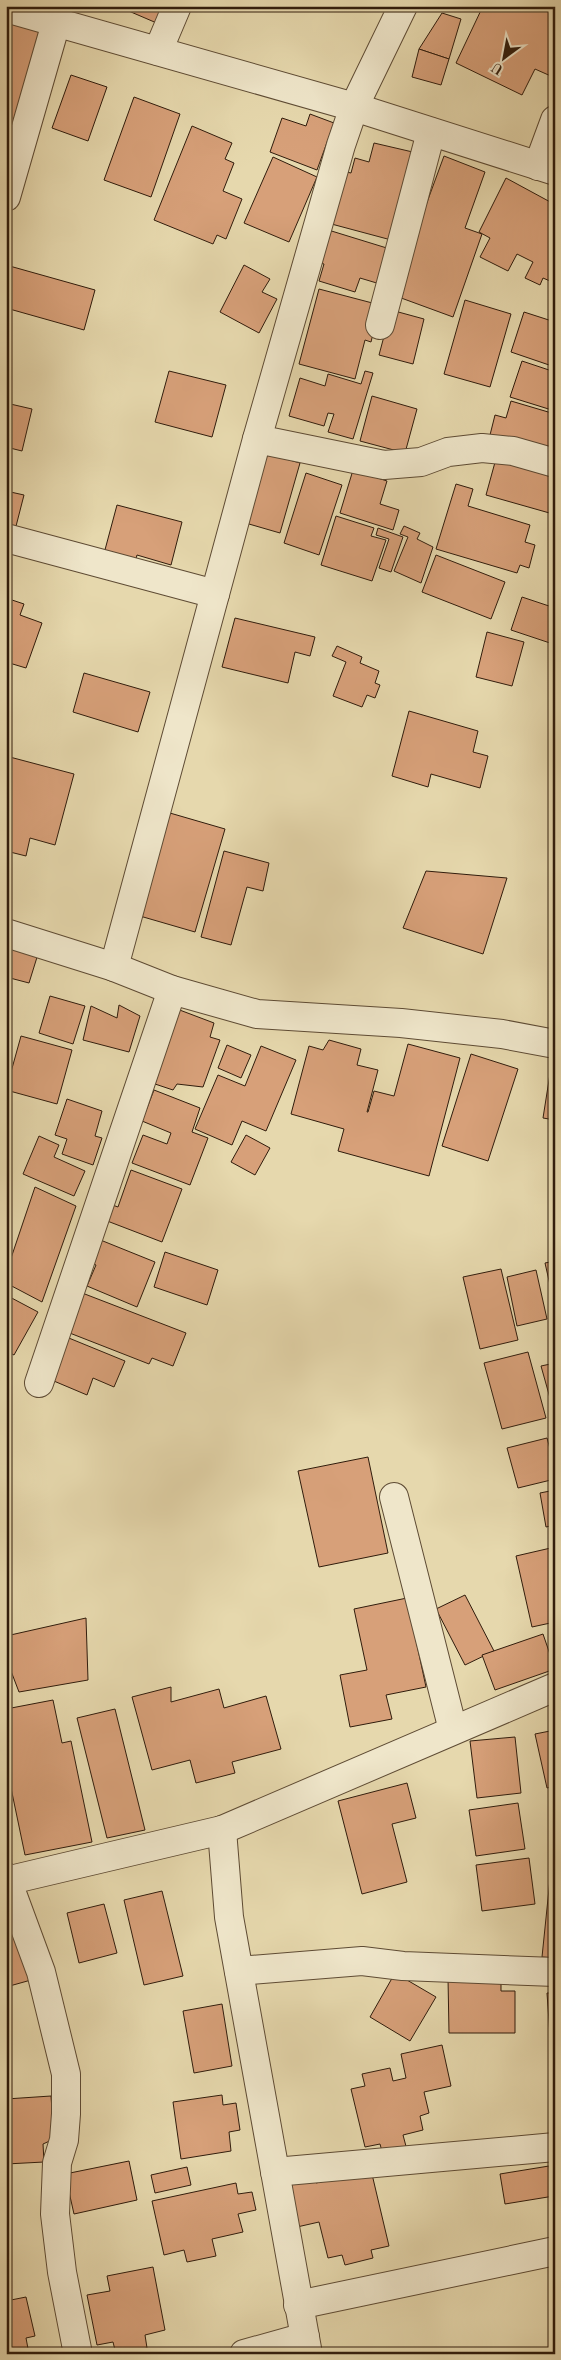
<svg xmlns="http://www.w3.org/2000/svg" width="561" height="2360" font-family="'Old Standard TT',serif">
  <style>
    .building { fill: #d7a079; stroke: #301c0c }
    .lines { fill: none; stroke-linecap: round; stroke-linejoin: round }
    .minor-casing { stroke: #5e4b34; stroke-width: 30 }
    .tertiary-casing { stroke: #5e4b34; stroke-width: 30 }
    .minor { stroke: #efe6ca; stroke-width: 28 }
    .tertiary { stroke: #efe6ca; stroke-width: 28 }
  </style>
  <rect width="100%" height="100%" fill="#e6d8ad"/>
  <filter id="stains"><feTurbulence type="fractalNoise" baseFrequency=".004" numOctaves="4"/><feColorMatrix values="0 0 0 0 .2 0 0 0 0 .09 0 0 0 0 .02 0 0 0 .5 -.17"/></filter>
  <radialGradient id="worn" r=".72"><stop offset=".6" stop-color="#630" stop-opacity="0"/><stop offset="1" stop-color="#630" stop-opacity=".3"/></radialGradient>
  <g class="building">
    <path d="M117 6H166L159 24Z"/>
    <path d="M483 6H555V74L553 77 535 69 522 95 456 63Z"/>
    <path d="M442 13 461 19 449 59 419 49Z"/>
    <path d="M6 21 41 32 6 144Z"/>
    <path d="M419 49 449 59 441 85 412 77Z"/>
    <path d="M71 75 107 87 88 141 52 128Z"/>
    <path d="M134 97 180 114 151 197 104 180Z"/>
    <path d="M310 114 334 123 317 170 270 152 282 118 306 126Z"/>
    <path d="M192 126 232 143 225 159 234 163 223 191 242 199 226 239 217 235 213 244 154 220Z"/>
    <path d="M374 143 417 153 395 241 324 222 338 170 351 173 355 158 369 162Z"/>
    <path d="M444 156 485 172 465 228 482 234 453 317 393 295Z"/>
    <path d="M273 157 317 177 289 242 244 223Z"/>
    <path d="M506 178 554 204 550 207 555 210V270L550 281 543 278 540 285 525 278 533 262 517 254 508 271 480 257 490 238 479 232Z"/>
    <path d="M325 229 390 249 380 284 360 278 355 292 319 281 324 264 315 262Z"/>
    <path d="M6 265 95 290 84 330 6 308Z"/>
    <path d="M244 265 270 279 262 292 277 299 259 333 220 312Z"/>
    <path d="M319 289 380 305 371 342 365 340 355 379 299 364Z"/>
    <path d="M465 300 511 314 490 387 444 374Z"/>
    <path d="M391 310 424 319 413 364 379 355Z"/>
    <path d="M524 312 555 322V367L511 352Z"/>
    <path d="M522 361 555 372V411L510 397Z"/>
    <path d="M169 371 226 385 212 437 155 422Z"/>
    <path d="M365 371 373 373 353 439 328 432 334 414 328 413 324 426 289 416 300 378 325 386 328 374 361 384Z"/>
    <path d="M372 396 417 409 405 453 360 441Z"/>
    <path d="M511 401 555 414V461L488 443 495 415 506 418Z"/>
    <path d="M6 403 32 409 22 451 6 447Z"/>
    <path d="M262 452 300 463 280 533 242 522Z"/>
    <path d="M497 455 555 471V506L553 514 486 495Z"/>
    <path d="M353 470 387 481 380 504 399 510 393 530 340 513Z"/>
    <path d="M306 473 342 485 319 555 284 543Z"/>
    <path d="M456 484 473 489 468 506 530 525 525 542 535 545 529 568 520 565 517 573 436 549Z"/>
    <path d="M6 491 24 495 14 534 6 532Z"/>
    <path d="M117 505 182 522 171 565 137 555 133 570 102 561Z"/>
    <path d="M336 516 374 528 371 536 386 540 372 581 321 565Z"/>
    <path d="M404 526 420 533 417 539 433 547 421 583 394 571 408 537 400 534Z"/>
    <path d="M378 528 403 537 391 572 379 568 389 539 376 535Z"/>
    <path d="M436 555 505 582 491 619 422 592Z"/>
    <path d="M522 597 555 608 553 644 511 630Z"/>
    <path d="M6 598 24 604 20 615 42 623 26 668 6 662Z"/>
    <path d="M235 618 315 637 310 656 295 652 288 683 222 667Z"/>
    <path d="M487 632 524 642 512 686 476 677Z"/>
    <path d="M337 646 362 657 360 663 379 671 375 683 380 685 375 698 367 695 362 707 333 696 346 662 332 656Z"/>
    <path d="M84 673 150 692 138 732 73 712Z"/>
    <path d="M409 711 478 731 473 752 488 756 480 788 431 774 428 787 392 776Z"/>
    <path d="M6 756 74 774 55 845 30 838 26 856 6 851Z"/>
    <path d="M163 811 225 829 195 932 133 914Z"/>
    <path d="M224 851 269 863 263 891 247 887 231 945 201 937Z"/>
    <path d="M426 871 507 878 483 954 403 928Z"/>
    <path d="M6 944 38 954 29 983 10 978 6 990Z"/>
    <path d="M50 996 85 1006 73 1044 39 1033Z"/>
    <path d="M119 1005 140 1016 129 1052 83 1040 91 1006 117 1018Z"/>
    <path d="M177 1009 214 1023 210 1037 220 1040 203 1087 177 1084 173 1090 143 1080Z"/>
    <path d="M21 1036 72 1050 57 1104 6 1090Z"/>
    <path d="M329 1040 361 1049 357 1065 378 1070 367 1112H368L374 1091 394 1096 408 1044 460 1058 429 1176 338 1151 344 1129 291 1114 309 1046 323 1050Z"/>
    <path d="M227 1045 251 1055 241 1078 218 1068Z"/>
    <path d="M261 1046 296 1060 266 1131 242 1121 232 1145 195 1129 218 1075 245 1086Z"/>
    <path d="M471 1054 518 1069 488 1161 442 1146Z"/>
    <path d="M552 1061 555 1062V1120L543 1118Z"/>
    <path d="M154 1090 200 1108 192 1132 208 1138 190 1185 132 1163 143 1135 167 1144 171 1133 142 1121Z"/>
    <path d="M67 1099 102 1111 95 1136 102 1138 93 1165 62 1154 67 1139 55 1135Z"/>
    <path d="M246 1135 270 1148 255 1175 231 1162Z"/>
    <path d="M39 1136 59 1145 54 1157 85 1171 74 1196 23 1174Z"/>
    <path d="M131 1170 182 1189 162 1242 102 1219 107 1203 118 1207Z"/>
    <path d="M35 1187 76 1206 42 1302 6 1283V1273Z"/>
    <path d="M93 1237 155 1262 137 1307 87 1286 96 1265 84 1260Z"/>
    <path d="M165 1252 218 1270 207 1305 154 1287Z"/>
    <path d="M555 1261V1307L545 1263Z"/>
    <path d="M501 1269 518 1340 480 1349 463 1277Z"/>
    <path d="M536 1270 547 1319 517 1326 507 1277Z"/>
    <path d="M77 1291 186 1333 173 1366 152 1358 149 1364 62 1330Z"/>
    <path d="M6 1295 38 1312 14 1355 6 1351Z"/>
    <path d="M59 1334 125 1361 114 1387 93 1378 87 1395 42 1376Z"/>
    <path d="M528 1352 546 1418 502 1429 484 1363Z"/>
    <path d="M555 1363V1416L541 1366Z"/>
    <path d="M547 1438 555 1467V1479L518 1488 507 1448Z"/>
    <path d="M368 1457 388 1553 319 1567 298 1471Z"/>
    <path d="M555 1490V1525L546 1527 540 1493Z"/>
    <path d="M555 1547V1622L532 1627 516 1556Z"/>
    <path d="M465 1595 494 1651 465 1665 436 1609Z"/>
    <path d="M407 1598 426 1687 386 1695 392 1719 350 1727 340 1675 367 1670 354 1609Z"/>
    <path d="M86 1618 88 1680 19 1692 6 1658V1636Z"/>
    <path d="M543 1634 555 1669 495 1690 482 1655Z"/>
    <path d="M171 1687V1702L219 1689 224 1708 266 1696 281 1749 232 1762 235 1773 196 1783 190 1760 152 1770 132 1697Z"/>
    <path d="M53 1700 62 1743 71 1741 92 1842 25 1855 6 1764V1709Z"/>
    <path d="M115 1709 145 1830 107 1838 77 1718Z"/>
    <path d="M555 1730V1786L547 1788 535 1734Z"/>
    <path d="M515 1737 521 1793 477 1798 470 1741Z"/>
    <path d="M407 1783 416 1818 392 1824 407 1882 362 1894 338 1801Z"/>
    <path d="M518 1803 525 1849 476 1856 469 1810Z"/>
    <path d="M529 1858 535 1904 482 1911 476 1865Z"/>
    <path d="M550 1879 555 1880V1958L542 1957Z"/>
    <path d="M162 1891 183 1976 144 1985 124 1900Z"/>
    <path d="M104 1904 117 1953 79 1963 67 1913Z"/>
    <path d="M14 1923 31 1980 6 1987V1926Z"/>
    <path d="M395 1973 436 1997 410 2041 370 2017Z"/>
    <path d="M501 1977V1991H515V2033H449L448 1978Z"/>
    <path d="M547 1993H555V2036H550Z"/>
    <path d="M222 2004 232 2066 194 2073 183 2011Z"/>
    <path d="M442 2045 451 2086 424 2092 429 2113 420 2116 423 2130 403 2135 407 2150 383 2155 380 2144 365 2147 351 2089 365 2086 362 2074 390 2068 393 2081 406 2078 401 2054Z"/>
    <path d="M222 2095 223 2105 236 2103 240 2130 229 2132 231 2151 181 2159 173 2102Z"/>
    <path d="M51 2096 54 2139 43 2144 44 2162 6 2164V2099Z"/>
    <path d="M129 2161 137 2200 74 2214 65 2174Z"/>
    <path d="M549 2166 554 2196 505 2204 500 2174Z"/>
    <path d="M187 2167 191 2185 155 2193 151 2175Z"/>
    <path d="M371 2170 389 2246 371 2250 373 2258 345 2265 342 2255 328 2258 319 2222 297 2227 285 2178 313 2172 316 2183Z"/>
    <path d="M236 2183 238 2194 252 2192 256 2210 238 2214 243 2232 212 2239 216 2256 187 2262 184 2250 164 2255 152 2201Z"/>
    <path d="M153 2267 165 2330 145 2335 147 2348 116 2354 113 2342 97 2345 87 2295 110 2291 107 2276Z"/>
    <path d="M26 2297 35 2336 26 2338 29 2354H6V2301Z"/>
  </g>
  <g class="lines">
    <defs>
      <g id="minor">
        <path d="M158 51 177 6"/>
        <path d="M538 166 555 120"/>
        <path d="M6 197 56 23"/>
        <path d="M380 325 431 132"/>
        <path d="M257 439 384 465 421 462 448 452 482 448 513 451 555 463"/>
        <path d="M6 538 215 594"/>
        <path d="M6 933 114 967 172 990 257 1014 401 1023 502 1034 555 1044"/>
        <path d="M114 967 257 439 341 145 354 107 403 6"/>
        <path d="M39 1383 172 990"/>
        <path d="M394 1497 453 1730"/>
        <path d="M222 1830 229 1917 308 2354"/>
        <path d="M6 1877 41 1972 66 2074V2114L64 2140 57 2163 55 2214 62 2272 78 2354"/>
        <path d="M6 1881 222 1830 555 1687"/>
        <path d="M239 1971 362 1961 403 1966 555 1972"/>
        <path d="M275 2172 555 2147"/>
        <path d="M298 2305 555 2251"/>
        <path d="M244 2354 305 2337"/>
      </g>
      <path id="tertiary" d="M6 8 354 107 555 171"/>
    </defs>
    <use href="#minor" class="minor-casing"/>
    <use href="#tertiary" class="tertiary-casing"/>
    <use href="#minor" class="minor"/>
    <use href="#tertiary" class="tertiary"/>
  </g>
  <rect width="561" height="2360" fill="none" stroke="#e6d8ad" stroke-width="25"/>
  <rect x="8" y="8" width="546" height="2345" fill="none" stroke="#301c0c" stroke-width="2.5"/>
  <rect x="12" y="12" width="536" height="2335" fill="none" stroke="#301c0c"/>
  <g transform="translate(504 58) rotate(212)" stroke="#efe6ca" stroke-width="4" paint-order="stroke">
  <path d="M0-4L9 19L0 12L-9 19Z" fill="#301c0c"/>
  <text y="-8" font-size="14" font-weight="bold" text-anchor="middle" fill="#301c0c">U</text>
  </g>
  <rect width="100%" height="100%" filter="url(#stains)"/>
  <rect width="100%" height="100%" fill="url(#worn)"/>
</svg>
